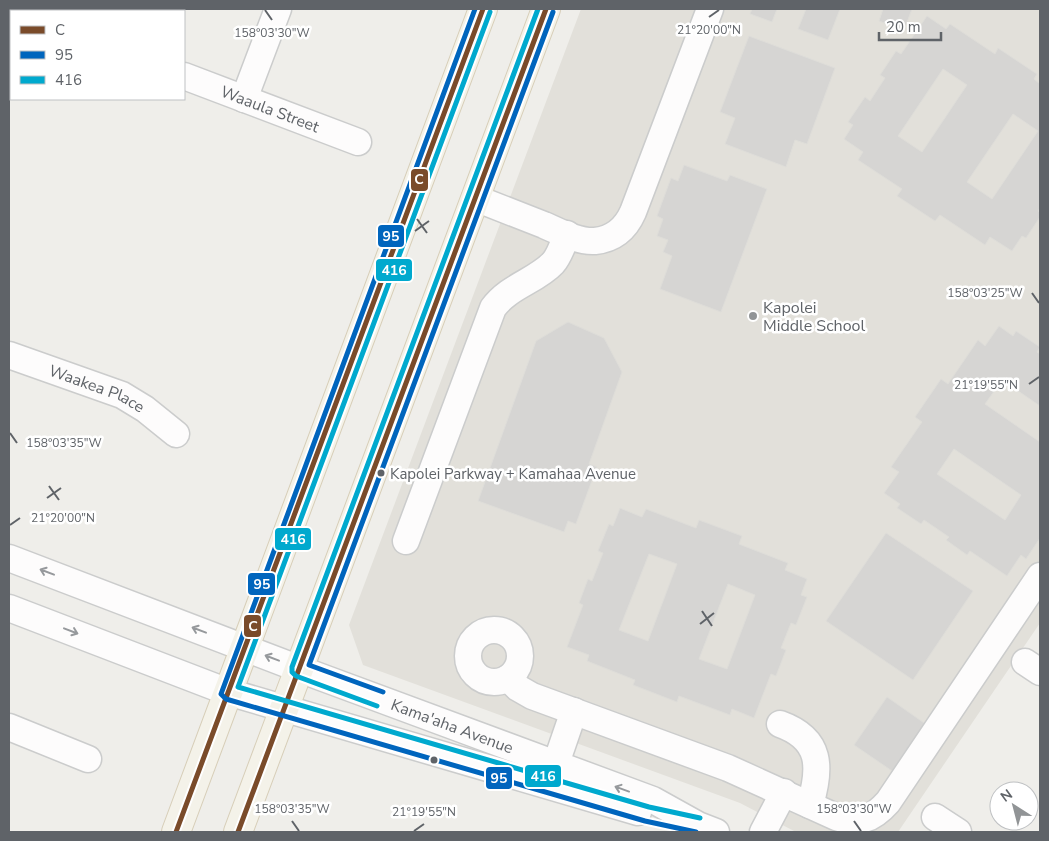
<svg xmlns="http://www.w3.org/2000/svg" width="1049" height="841" font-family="'Nunito Sans',sans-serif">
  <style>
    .education { fill: #e2e0da }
    .building { fill: #d6d5d3; stroke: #deddd9; fill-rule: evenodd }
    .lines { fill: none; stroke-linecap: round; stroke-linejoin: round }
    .minor-casing { stroke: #cbcccc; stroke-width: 29 }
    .major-casing { stroke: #d7ceb8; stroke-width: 30 }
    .minor { stroke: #fdfcfc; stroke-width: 26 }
    .major { stroke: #f4f2e9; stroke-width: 28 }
    .bus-1-casing { stroke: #fff; stroke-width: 9 }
    .bus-2-casing { stroke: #fff; stroke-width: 9 }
    .bus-3-casing { stroke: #fff; stroke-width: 9 }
    .bus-1 { stroke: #7a4b2a; stroke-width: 5 }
    .bus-2 { stroke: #0065bd; stroke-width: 5 }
    .bus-3 { stroke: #00a9ce; stroke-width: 5 }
    .oneway { stroke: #96999c }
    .ticks { fill: none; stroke: #5f6368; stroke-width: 2 }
    .poi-dot { fill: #919496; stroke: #fff; stroke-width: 2 }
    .bus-dot { fill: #5f6368; stroke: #fff; stroke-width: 2 }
    .labels { text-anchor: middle; stroke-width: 5; stroke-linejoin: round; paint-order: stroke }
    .bus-label { font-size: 15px; fill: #5f6368; stroke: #fff; text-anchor: start }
    .street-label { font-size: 16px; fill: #5f6368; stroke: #fff }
    .poi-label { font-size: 16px; fill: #5f6368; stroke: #fff; text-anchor: start }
    .ticks-label { font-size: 12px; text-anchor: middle; fill: #5f6368; stroke: #fff; stroke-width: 5; stroke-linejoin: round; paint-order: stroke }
    .line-badge { stroke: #fff; stroke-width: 2 }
    .badge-label { font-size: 14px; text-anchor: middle; font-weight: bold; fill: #fff }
  </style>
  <rect width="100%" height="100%" fill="#efeeea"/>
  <path class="education" d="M581 9H1040V623L898 832H796L740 803 363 665 349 625Z"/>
  <g class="building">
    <path d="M752 9H777L772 22 750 14Z"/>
    <path d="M806 9H840L828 40 798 29Z"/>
    <path d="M883 9H912L904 30 879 21Z"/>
    <path d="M927 16 946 29 950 24 995 54 998 48 1037 74 1034 79 1040 84V208L1038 211 1040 212V217L1026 238 1022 236 1012 251 990 237 985 245 940 215 935 221 897 196 902 189 858 160 863 152 844 139 853 125 848 122 865 97 870 101 885 78 880 75 896 51 901 54ZM943 69 967 85 922 152 898 136ZM1013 114 1038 131 992 199 967 182Z"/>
    <path d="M749 36 835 68 807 144 795 140 786 167 725 144 735 118 720 112Z"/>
    <path d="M684 165 727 181 730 175 767 189 721 312 660 289 672 256 663 252 668 240 657 236 663 219 657 216 671 178 678 181Z"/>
    <path d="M568 322 604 338 622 372 589 464 597 467 576 524 568 521 564 532 478 501 536 341Z"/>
    <path d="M999 326 1013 336 1016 331 1040 347 1037 352 1040 354V406L1002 380 985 404 1040 442V538L1026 559 1021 555 1007 576 970 551 967 555 946 540 949 537 924 520 921 524 897 508 900 504 884 493 899 472 891 467 922 422 915 417 941 379 948 384 978 340 985 346ZM954 449 1021 495 1005 520 937 474Z"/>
    <path d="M620 508 642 517 646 509 696 528 699 520 742 536 739 544 788 563 785 570 807 579 801 595 807 597 796 625 791 623 781 648 786 650 776 676 771 674 754 718 732 709 730 715 679 696 677 702 633 685 635 680 587 661 589 655 567 647 583 605 579 603 588 579 592 581 603 553 598 551 609 524 613 526ZM649 554 677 564 648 641 619 630ZM728 584 755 595 727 669 699 659Z"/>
    <path d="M886 533 973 591 913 680 826 621Z"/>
    <path d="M887 697 927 725 895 773 854 745Z"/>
  </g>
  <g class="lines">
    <defs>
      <g id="minor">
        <path d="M9 10 12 11"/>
        <path id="s1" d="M184 76 358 142"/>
        <path d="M244 99 278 9"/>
        <path d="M475 198C498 207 521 216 544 225 560 232 578 242 595 241 614 239 626 228 633 212L710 9"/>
        <path id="s2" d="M9 355 122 395 145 409 176 434"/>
        <path d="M406 541 493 308C509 286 536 281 553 263 560 255 563 244 567 234"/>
        <path id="s3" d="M9 558 318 676 653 800 698 825 716 832"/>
        <path d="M9 608 228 692 638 812"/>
        <circle cx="494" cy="656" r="26"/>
        <path d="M1025 662 1040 672"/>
        <path d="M508 678 518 688 532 696 728 768 836 817C859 824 872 820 888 802L1040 576"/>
        <path d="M780 724C822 739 821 768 810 805"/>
        <path d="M9 727 88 759"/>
        <path d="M550 781 574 711"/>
        <path d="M935 817 958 832"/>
        <path d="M763 832 784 792"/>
      </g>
      <g id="major">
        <path d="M176 832 483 9"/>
        <path d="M238 832 546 9"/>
      </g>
    </defs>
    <use href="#minor" class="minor-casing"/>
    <use href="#major" class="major-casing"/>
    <use href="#minor" class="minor"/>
    <use href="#major" class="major"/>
    <defs>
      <g id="bus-1">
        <path d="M176 832 483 9"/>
        <path d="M238 832 546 9"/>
      </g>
      <g id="bus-2">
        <path d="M475 9 221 694 226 699 645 821 696 832"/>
        <path d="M383 692 309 665 553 12"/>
      </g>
      <g id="bus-3">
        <path d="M490 12 238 687 649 807 700 818"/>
        <path d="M377 706 296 676 292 672V667L538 9"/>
      </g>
    </defs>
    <use href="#bus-1" class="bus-1-casing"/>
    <use href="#bus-2" class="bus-2-casing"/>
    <use href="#bus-3" class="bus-3-casing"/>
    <use href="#bus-1" class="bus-1"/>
    <use href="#bus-2" class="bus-2"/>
    <use href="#bus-3" class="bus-3"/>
  </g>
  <defs><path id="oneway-shaft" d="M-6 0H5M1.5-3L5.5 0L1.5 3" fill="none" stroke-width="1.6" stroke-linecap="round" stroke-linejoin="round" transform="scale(1.25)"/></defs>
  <g class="oneway">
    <use href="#oneway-shaft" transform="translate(47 572) rotate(-159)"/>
    <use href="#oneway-shaft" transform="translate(199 630) rotate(-159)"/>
    <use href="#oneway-shaft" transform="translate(71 631) rotate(21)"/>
    <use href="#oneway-shaft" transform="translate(272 658) rotate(-159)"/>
    <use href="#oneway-shaft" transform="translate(622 789) rotate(-160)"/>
  </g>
  <path class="ticks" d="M265 10 272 20M709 17 719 10M417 219 427 233M415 231 429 221M1032 293 1039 303M1029 384 1039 377M10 433 17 443M49 486 59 500M47 498 61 488M10 525 20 518M702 611 712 626M700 624 714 613M292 821 299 831M854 821 861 831M414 831 424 824"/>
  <circle class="poi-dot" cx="753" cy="316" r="5"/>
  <g class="bus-dot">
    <circle cx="381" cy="473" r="4.5"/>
    <circle cx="434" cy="760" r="4.5"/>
  </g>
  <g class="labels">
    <g class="bus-label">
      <text x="390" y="479">Kapolei Parkway + Kamahaa Avenue</text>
    </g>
    <g class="street-label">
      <text dy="6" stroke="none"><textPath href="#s1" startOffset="92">Waaula Street</textPath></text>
      <text dy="6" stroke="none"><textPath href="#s2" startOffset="94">Waakea Place</textPath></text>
      <text dy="6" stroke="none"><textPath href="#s3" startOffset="474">Kama'aha Avenue</textPath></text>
    </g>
    <g class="poi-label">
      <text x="763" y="313">Kapolei<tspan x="763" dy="18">Middle School</tspan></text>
    </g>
  </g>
  <g class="ticks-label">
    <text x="709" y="34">21°20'00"N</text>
    <text x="272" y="37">158°03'30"W</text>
    <text x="985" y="297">158°03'25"W</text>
    <text x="986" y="389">21°19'55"N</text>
    <text x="64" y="447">158°03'35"W</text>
    <text x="63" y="522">21°20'00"N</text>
    <text x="292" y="813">158°03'35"W</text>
    <text x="854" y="813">158°03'30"W</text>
    <text x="424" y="816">21°19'55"N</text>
  </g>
  <g class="line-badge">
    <rect x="410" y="168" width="19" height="24" rx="5" fill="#7a4b2a"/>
    <rect x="377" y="224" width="28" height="24" rx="5" fill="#0065bd"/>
    <rect x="375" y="258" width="38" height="24" rx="5" fill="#00a9ce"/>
    <rect x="274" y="527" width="38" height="24" rx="5" fill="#00a9ce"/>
    <rect x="247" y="572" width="29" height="24" rx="5" fill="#0065bd"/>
    <rect x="243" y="614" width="19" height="24" rx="5" fill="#7a4b2a"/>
    <rect x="524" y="764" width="38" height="24" rx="5" fill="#00a9ce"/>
    <rect x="485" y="766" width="28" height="24" rx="5" fill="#0065bd"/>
  </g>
  <g class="badge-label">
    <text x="419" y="184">C</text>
    <text x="391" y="241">95</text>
    <text x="394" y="275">416</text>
    <text x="293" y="544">416</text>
    <text x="262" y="589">95</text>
    <text x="253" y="631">C</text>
    <text x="543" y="781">416</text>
    <text x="499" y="783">95</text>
  </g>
  <rect width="1049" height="841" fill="none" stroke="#5f6368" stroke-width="20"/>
  <rect x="10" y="10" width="175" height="90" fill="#ffffff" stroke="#bfc1c3"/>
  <rect x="20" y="26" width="25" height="8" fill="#7a4b2a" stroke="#bfc1c3"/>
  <text x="55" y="35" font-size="15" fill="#5f6368">C</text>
  <rect x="20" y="51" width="25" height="8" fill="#0065bd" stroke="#bfc1c3"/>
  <text x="55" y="60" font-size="15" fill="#5f6368">95</text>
  <rect x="20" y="76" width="25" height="8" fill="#00a9ce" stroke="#bfc1c3"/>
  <text x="55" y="85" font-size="15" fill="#5f6368">416</text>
  <g transform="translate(1014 806) rotate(324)"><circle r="24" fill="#ffffff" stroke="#bfc1c3"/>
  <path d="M0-4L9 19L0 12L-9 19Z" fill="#919496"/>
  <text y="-8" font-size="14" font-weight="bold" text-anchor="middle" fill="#5f6368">N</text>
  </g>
  <path d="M879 32v8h62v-8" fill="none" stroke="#5f6368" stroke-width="2.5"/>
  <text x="886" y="32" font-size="15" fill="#5f6368" stroke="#ffffff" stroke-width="4" paint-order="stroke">20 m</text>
</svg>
